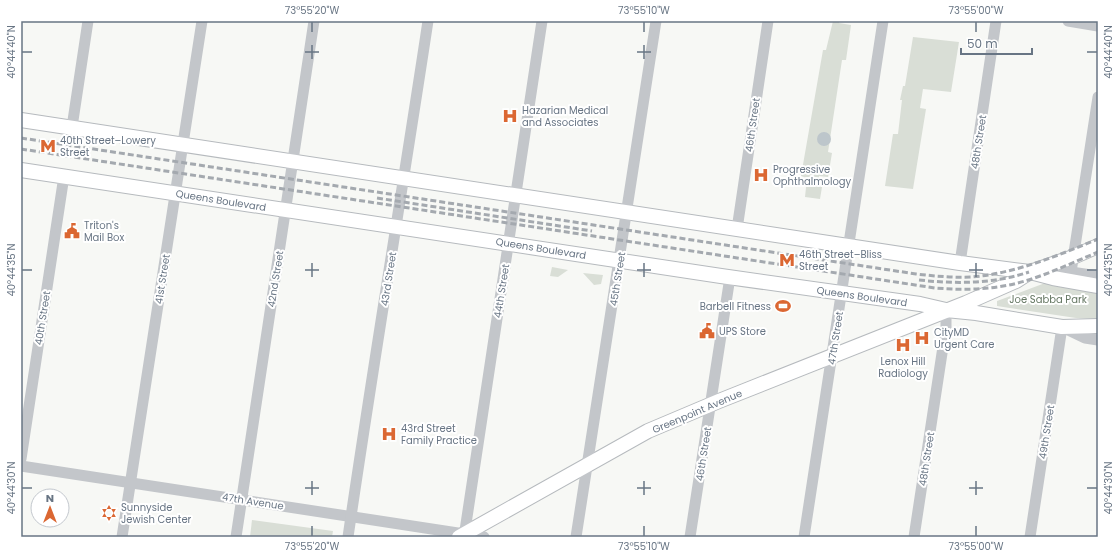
<svg xmlns="http://www.w3.org/2000/svg" width="1119" height="558" font-family="Poppins,sans-serif">
  <style>
    .green { fill: #d9ded6 }
    .water { fill: #bdc6cb }
    .lines { fill: none; stroke-linecap: round; stroke-linejoin: round }
    .major-casing { stroke: #b6babe; stroke-width: 16 }
    .minor { stroke: #c3c6ca; stroke-width: 11 }
    .major { stroke: #fff; stroke-width: 14 }
    .rail { stroke: #a4a9af; stroke-width: 3; stroke-dasharray: 6 3; stroke-linecap: butt }
    .ticks { fill: none; stroke: #687584; stroke-width: 1.5 }
    .labels { text-anchor: middle; stroke-width: 4; stroke-linejoin: round; paint-order: stroke }
    .poi-label { font-size: 10px; fill: #687584; stroke: #fff; text-anchor: start }
    .street-label { font-size: 10px; fill: #687584; stroke: #fff }
    .park-label { font-size: 10px; fill: #657763; stroke: #fff }
    .neatline { fill: none; stroke: #687584; stroke-width: 1.5 }
    .ticks-label { font-size: 10px; text-anchor: middle; fill: #687584 }
  </style>
  <rect width="100%" height="100%" fill="#f7f8f5"/>
  <g class="green">
    <path d="M833 21H839V23L851 25 846 60H842L828 152 832 153 828 177 819 176 818 185 822 187 820 199 805 197 807 178 801 176 823 50H826Z"/>
    <path d="M913 37 959 42 951 92 923 89 920 108 926 109 913 189 885 186 893 134H898L902 100H900L903 86H905Z"/>
    <path d="M552 267 568 270 558 277 550 276Z"/>
    <path d="M583 273 603 275 601 284 594 285Z"/>
    <path d="M1045 283 1081 290 1098 294V319L1076 318 997 306V301Z"/>
    <path d="M252 520 333 531 332 537H250Z"/>
  </g>
  <circle class="water" cx="824" cy="139" r="7"/>
  <g class="lines">
    <defs>
      <g id="major">
        <path d="M21 120 960 263 1030 272 1053 278 1098 286"/>
        <path d="M21 170 721 276 920 304 946 310 976 313 1062 327 1098 326"/>
        <path d="M1030 272 1073 257 1098 246"/>
        <path d="M459 537 648 431 719 401 966 303 1016 281 1030 272"/>
      </g>
    </defs>
    <use href="#major" class="major-casing"/>
    <g class="minor">
      <path d="M1068 21 1098 26"/>
      <path d="M72 127 88 21"/>
      <path d="M737 229 768 21"/>
      <path d="M960 263 996 21"/>
      <path d="M1045 272H1071L1098 276"/>
      <path d="M1071 272 1098 97"/>
      <path d="M21 459 64 176"/>
      <path d="M21 466 484 537"/>
      <path d="M122 537 202 21"/>
      <path d="M236 537 314 21"/>
      <path d="M348 537C373 365 402 193 428 21"/>
      <path d="M464 537 542 21"/>
      <path d="M576 537 656 21"/>
      <path d="M690 537 730 277"/>
      <path d="M804 537 883 21"/>
      <path d="M914 537 946 327V310"/>
      <path d="M1030 537 1062 327 1085 338 1098 340"/>
    </g>
    <use href="#major" class="major"/>
    <g class="rail">
      <path d="M21 138 916 274C935 276 953 278 972 277 1016 273 1057 256 1098 239"/>
      <path d="M21 149 935 288C960 290 984 290 1009 285 1039 279 1069 264 1098 252"/>
      <path d="M377 198 592 231"/>
      <path d="M919 280C956 284 993 284 1029 272"/>
    </g>
  </g>
  <path class="ticks" d="M312 22V32M644 22V32M976 22V32M312 45V59M644 45V59M22 52H32M305 52H319M637 52H651M1087 52H1097M312 263V277M644 263V277M976 263V277M22 270H32M305 270H319M637 270H651M969 270H983M1087 270H1097M312 481V495M644 481V495M976 481V495M22 488H32M305 488H319M637 488H651M969 488H983M1087 488H1097M312 526V536M644 526V536M976 526V536"/>
  <defs>
    <symbol id="hospital-bare" viewBox="-9 -9 18 18"><path d="M-5-5h3v3.5h4V-5h3V5h-3V1.5h-4V5h-3Z" fill="#db6732" stroke="#fff" stroke-width="2.5" paint-order="stroke"/></symbol>
    <symbol id="metro-bare" viewBox="-9 -9 18 18"><path d="M-5.5 5V-5H-3L0 0L3-5H5.5V5H3V-.5L0 4L-3-.5V5Z" fill="#db6732" stroke="#fff" stroke-width="2.5" paint-order="stroke"/></symbol>
    <symbol id="civic-bare" viewBox="-9 -9 18 18"><path d="M-.6-6.5H3V-4.5H.6V-3L4-1V1h2V6H-6V1h2V-1L-.6-3ZM-1.2 2.5V6h2.4V2.5Z" fill="#db6732" stroke="#fff" stroke-width="2.5" paint-order="stroke"/></symbol>
    <symbol id="stadium-bare" viewBox="-9 -9 18 18"><path d="M0-5a6.5 5 0 1 0 0 10a6.5 5 0 1 0 0-10ZM-3.5-1.8h7v3.6h-7Z" fill="#db6732" stroke="#fff" stroke-width="2.5" paint-order="stroke"/></symbol>
    <symbol id="synagogue-bare" viewBox="-9 -9 18 18"><path d="M0-6.5L5.6 3.2H-5.6ZM0 6.5L5.6-3.2H-5.6Z" fill="#db6732" stroke="#fff" stroke-width="2.5" paint-order="stroke"/></symbol>
  </defs>
  <g fill-rule="evenodd">
    <use href="#hospital-bare" x="499" y="105" width="22" height="22"/>
    <use href="#metro-bare" x="37" y="135" width="22" height="22"/>
    <use href="#hospital-bare" x="750" y="164" width="22" height="22"/>
    <use href="#civic-bare" x="61" y="220" width="22" height="22"/>
    <use href="#metro-bare" x="776" y="249" width="22" height="22"/>
    <use href="#stadium-bare" x="772" y="295" width="22" height="22"/>
    <use href="#civic-bare" x="696" y="320" width="22" height="22"/>
    <use href="#hospital-bare" x="911" y="327" width="22" height="22"/>
    <use href="#hospital-bare" x="892" y="334" width="22" height="22"/>
    <use href="#hospital-bare" x="378" y="423" width="22" height="22"/>
    <use href="#synagogue-bare" x="98" y="502" width="22" height="22"/>
  </g>
  <g class="labels">
    <g class="poi-label">
      <text x="522" y="114">Hazarian Medical<tspan x="522" dy="12">and Associates</tspan></text>
      <text x="60" y="144">40th Street–Lowery<tspan x="60" dy="12">Street</tspan></text>
      <text x="773" y="173">Progressive<tspan x="773" dy="12">Ophthalmology</tspan></text>
      <text x="84" y="229">Triton's<tspan x="84" dy="12">Mail Box</tspan></text>
      <text x="799" y="258">46th Street–Bliss<tspan x="799" dy="12">Street</tspan></text>
      <text x="771" y="310" text-anchor="end">Barbell Fitness</text>
      <text x="719" y="335">UPS Store</text>
      <text x="934" y="336">CityMD<tspan x="934" dy="12">Urgent Care</tspan></text>
      <text x="903" y="365" text-anchor="middle">Lenox Hill<tspan x="903" dy="12">Radiology</tspan></text>
      <text x="401" y="432">43rd Street<tspan x="401" dy="12">Family Practice</tspan></text>
      <text x="121" y="511">Sunnyside<tspan x="121" dy="12">Jewish Center</tspan></text>
    </g>
    <g class="street-label">
      <text transform="translate(752 125) rotate(-82)" y="4">46th Street</text>
      <text transform="translate(978 142) rotate(-81)" y="4">48th Street</text>
      <text transform="translate(221 200) rotate(9)" y="4">Queens Boulevard</text>
      <text transform="translate(541 248) rotate(9)" y="4">Queens Boulevard</text>
      <text transform="translate(162 279) rotate(-81)" y="4">41st Street</text>
      <text transform="translate(275 279) rotate(-81)" y="4">42nd Street</text>
      <text transform="translate(388 279) rotate(-81)" y="4">43rd Street</text>
      <text transform="translate(617 279) rotate(-81)" y="4">45th Street</text>
      <text transform="translate(501 291) rotate(-81)" y="4">44th Street</text>
      <text transform="translate(862 296) rotate(8)" y="4">Queens Boulevard</text>
      <text transform="translate(42 318) rotate(-81)" y="4">40th Street</text>
      <text transform="translate(835 338) rotate(-81)" y="4">47th Street</text>
      <text transform="translate(697 411) rotate(-23)" y="4">Greenpoint Avenue</text>
      <text transform="translate(1046 432) rotate(-81)" y="4">49th Street</text>
      <text transform="translate(703 454) rotate(-81)" y="4">46th Street</text>
      <text transform="translate(926 459) rotate(-81)" y="4">48th Street</text>
      <text transform="translate(253 501) rotate(9)" y="4">47th Avenue</text>
    </g>
    <g class="park-label">
      <text x="1048" y="303">Joe Sabba Park</text>
    </g>
  </g>
  <rect width="1119" height="558" fill="none" stroke="#ffffff" stroke-width="44"/>
  <g transform="translate(50 508)"><circle r="19" fill="#ffffff" stroke="#c3c8ce"/>
  <path d="M0-3L7 15L0 10L-7 15Z" fill="#db6732"/>
  <text y="-6" font-size="11" font-weight="bold" text-anchor="middle" fill="#687584">N</text>
  </g>
  <path d="M961 48v6h71v-6" fill="none" stroke="#687584" stroke-width="2"/>
  <text x="967" y="48" font-size="12" fill="#687584" stroke="#ffffff" stroke-width="3" paint-order="stroke">50 m</text>
  <rect x="22" y="22" width="1075" height="514" class="neatline"/>
  <g class="ticks-label">
    <text x="312" y="14">73°55'20"W</text>
    <text x="644" y="14">73°55'10"W</text>
    <text x="976" y="14">73°55'00"W</text>
    <text transform="translate(11 52) rotate(-90)" y="4">40°44'40"N</text>
    <text transform="translate(1108 52) rotate(-90)" y="4">40°44'40"N</text>
    <text transform="translate(11 270) rotate(-90)" y="4">40°44'35"N</text>
    <text transform="translate(1108 270) rotate(-90)" y="4">40°44'35"N</text>
    <text transform="translate(11 488) rotate(-90)" y="4">40°44'30"N</text>
    <text transform="translate(1108 488) rotate(-90)" y="4">40°44'30"N</text>
    <text x="312" y="550">73°55'20"W</text>
    <text x="644" y="550">73°55'10"W</text>
    <text x="976" y="550">73°55'00"W</text>
  </g>
</svg>
